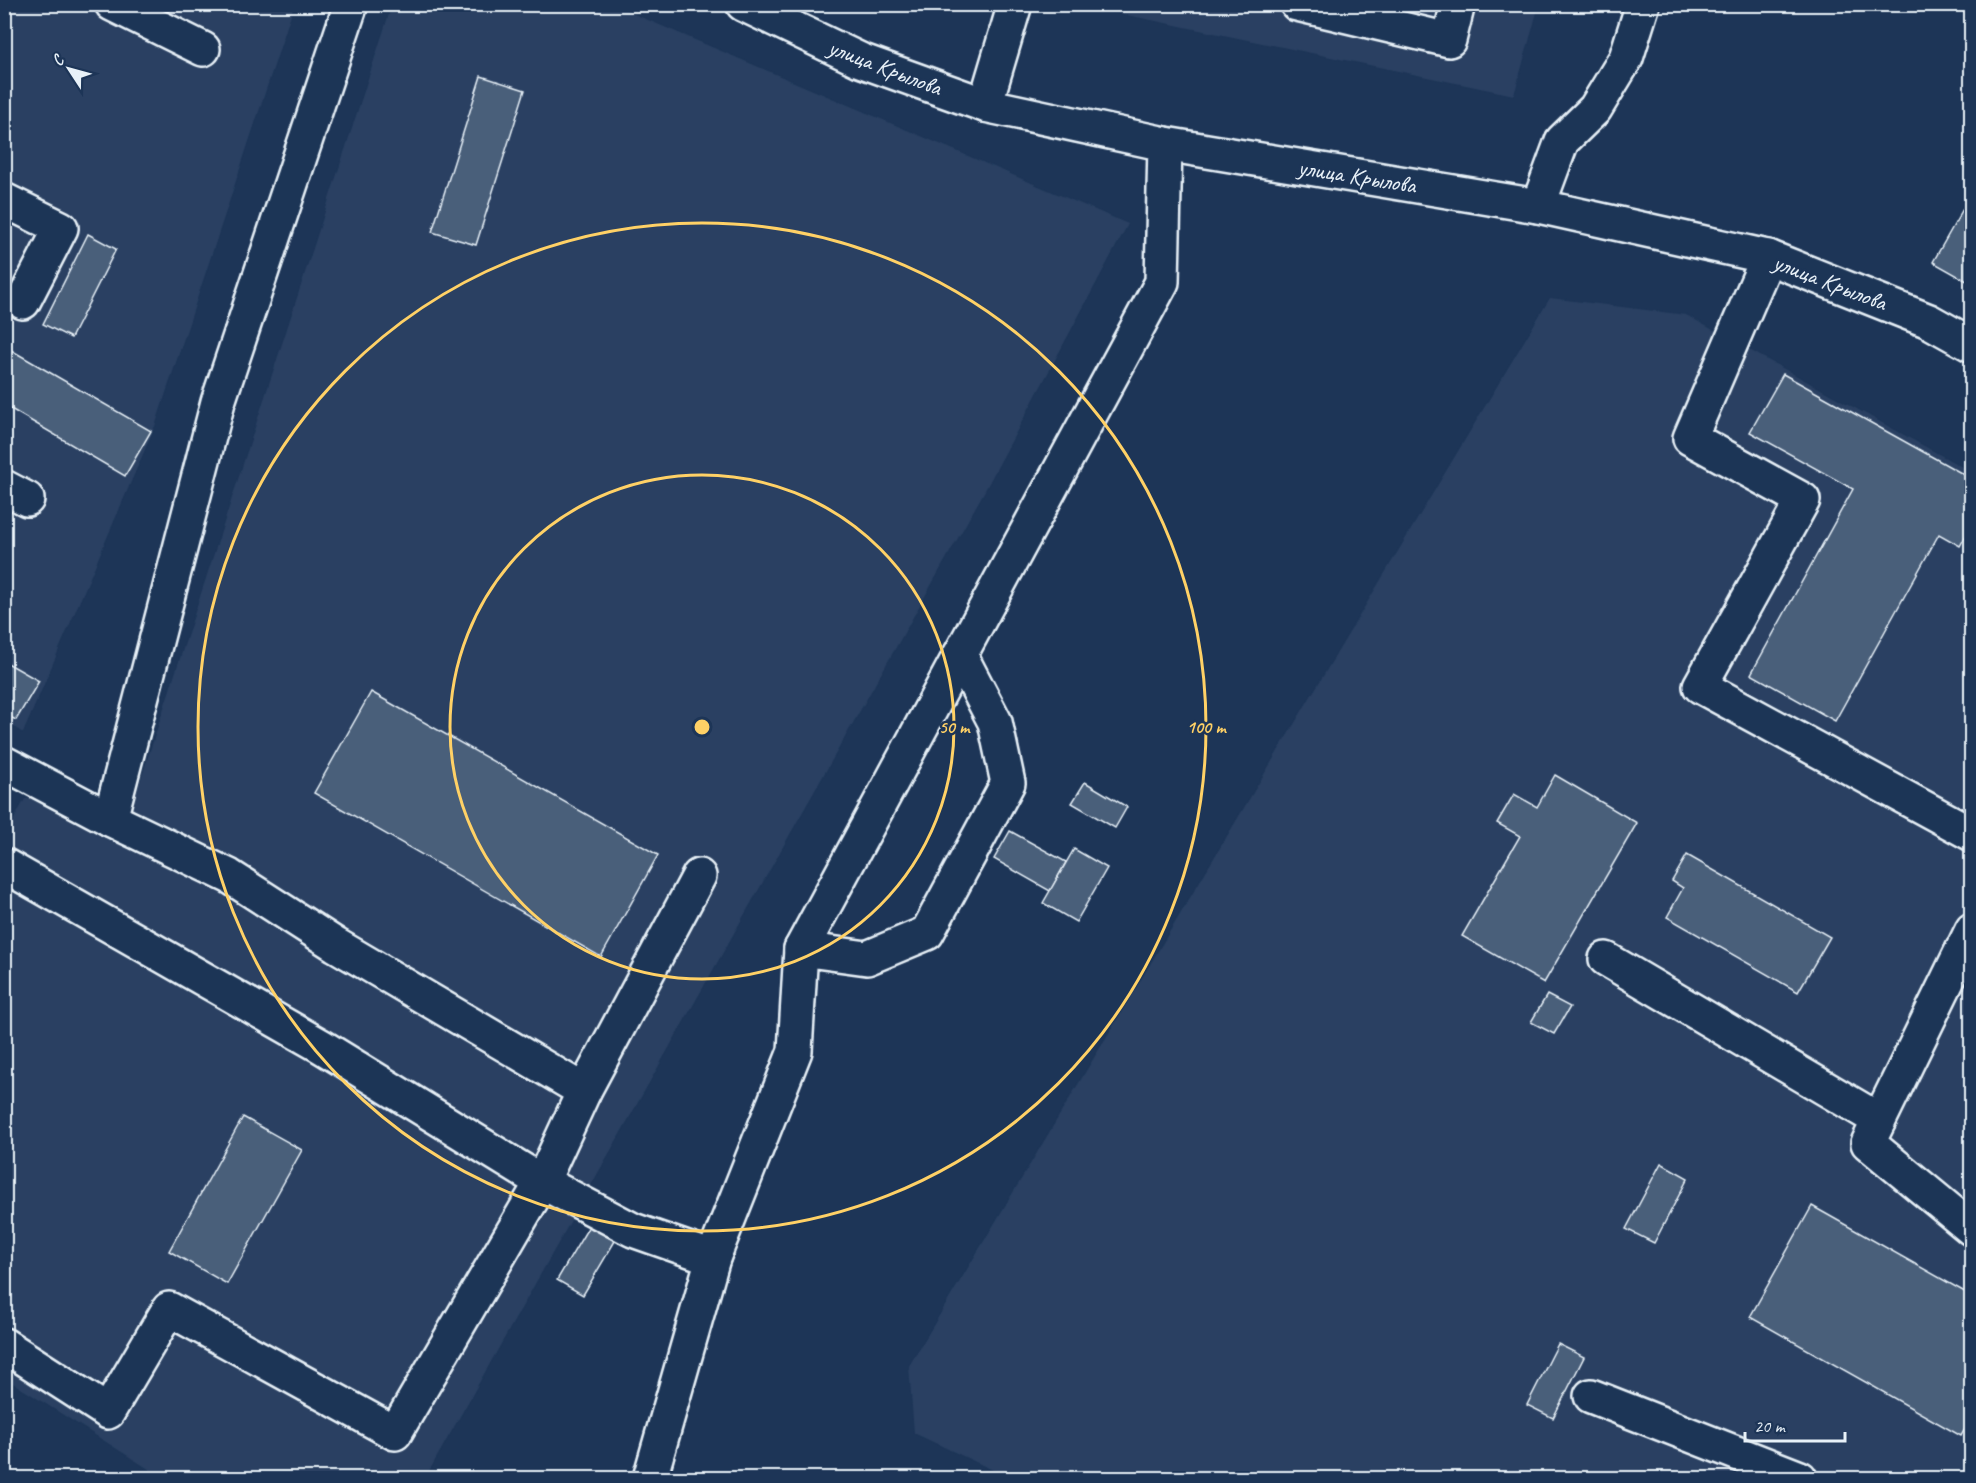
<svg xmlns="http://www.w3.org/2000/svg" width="1976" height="1483" font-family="Caveat,sans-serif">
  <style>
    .built { fill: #2a4162 }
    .building { fill: #495e7a; stroke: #e8f1f8; stroke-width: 1.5 }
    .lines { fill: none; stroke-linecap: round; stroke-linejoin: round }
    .minor-casing { stroke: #e8f1f8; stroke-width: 38 }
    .minor { stroke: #1d3557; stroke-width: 33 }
    .ring { fill: none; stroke: #ffd166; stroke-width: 3 }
    .labels { text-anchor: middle; stroke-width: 5; stroke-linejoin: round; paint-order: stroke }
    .street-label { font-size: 24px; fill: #e8f1f8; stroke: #1d3557 }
    .centre { fill: #ffd166; stroke: #1d3557; stroke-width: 3 }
    .ring-label { font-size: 18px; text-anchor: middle; font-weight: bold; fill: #ffd166; stroke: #1d3557; stroke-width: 5; stroke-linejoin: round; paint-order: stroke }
  </style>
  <rect width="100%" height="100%" fill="#1d3557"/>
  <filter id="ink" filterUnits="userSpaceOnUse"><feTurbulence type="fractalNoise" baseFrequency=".0167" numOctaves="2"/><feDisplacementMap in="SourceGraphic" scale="12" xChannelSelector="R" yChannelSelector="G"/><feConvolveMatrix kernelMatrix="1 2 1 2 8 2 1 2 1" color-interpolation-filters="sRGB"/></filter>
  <g filter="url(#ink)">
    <g class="built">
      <path d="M5 5H294L155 426 23 733 5 721Z"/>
      <path d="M392 5H618L636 15 1128 224 984 492 425 1478H163L5 1378V836L25 799 136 794Z"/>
      <path d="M1079 5H1539L1514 95Z"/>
      <path d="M1550 298 1686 315 1971 472V1478H1010L914 1433 909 1366Z"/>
    </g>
    <g class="building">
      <path d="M481 76 525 90 476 245 432 232Z"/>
      <path d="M1972 193V284L1933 262Z"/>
      <path d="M88 234 116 249 71 338 43 324Z"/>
      <path d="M4 346 151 431 125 476 4 405Z"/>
      <path d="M1783 374 1972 479V525L1960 546 1939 534 1835 721 1751 674 1853 489 1750 432Z"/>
      <path d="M4 661 39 681 16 720 4 714Z"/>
      <path d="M371 692 658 855 601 957 314 793Z"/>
      <path d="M1555 775 1637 823 1544 983 1462 936 1520 836 1497 823 1514 794 1537 807Z"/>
      <path d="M1085 782 1127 807 1115 828 1072 803Z"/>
      <path d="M1010 831 1066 862 1050 891 994 859Z"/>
      <path d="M1074 849 1107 868 1076 922 1043 903Z"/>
      <path d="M1687 855 1830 937 1798 992 1667 917 1683 888 1672 881Z"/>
      <path d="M1547 995 1570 1007 1554 1034 1531 1022Z"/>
      <path d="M243 1117 302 1150 227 1284 169 1251Z"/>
      <path d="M1661 1163 1688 1178 1654 1243 1626 1229Z"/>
      <path d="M1812 1206 1972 1296V1417L1961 1436 1750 1317Z"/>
      <path d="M589 1226 615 1241 583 1295 557 1280Z"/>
      <path d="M1558 1344 1584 1357 1553 1418 1527 1405Z"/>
    </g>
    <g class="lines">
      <defs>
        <g id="minor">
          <path d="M112 4 203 49"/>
          <path d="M743 4 860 60 985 105 1165 144 1538 206 1768 257 1929 321 1972 345"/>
          <path d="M1297 4 1449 40 1458 4"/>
          <path d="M985 105 1015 4"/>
          <path d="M4 200 61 228 23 302"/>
          <path d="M1538 206 1562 141 1595 109 1626 58 1643 4"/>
          <path d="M1768 257 1690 438 1803 500 1700 686 1972 834"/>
          <path d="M4 487 27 499"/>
          <path d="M4 763 110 819 229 876 336 945 584 1091"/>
          <path d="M110 819 218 402 351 4"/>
          <path d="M4 865 321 1046 542 1182 633 1230 713 1258"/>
          <path d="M1972 930 1868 1143 1972 1229"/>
          <path d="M801 949 867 958 927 933 1008 783 995 722 960 655"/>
          <path d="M1606 959 1879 1120"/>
          <path d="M4 1345 108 1412 169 1309 395 1433 542 1182 584 1091 699 876"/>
          <path d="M1591 1396 1800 1478"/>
          <path d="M650 1478 713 1258 795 1051 801 949 1162 282 1165 144"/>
        </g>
      </defs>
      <use href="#minor" class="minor-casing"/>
      <use href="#minor" class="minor"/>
    </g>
  </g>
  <g class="ring">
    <circle cx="702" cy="727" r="252"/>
    <circle cx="702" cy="727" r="504"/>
  </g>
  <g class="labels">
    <g class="street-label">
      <text transform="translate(885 67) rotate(21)" y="8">улица Крылова</text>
      <text transform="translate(1357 176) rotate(9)" y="8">улица Крылова</text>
      <text transform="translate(1830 282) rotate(21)" y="8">улица Крылова</text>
    </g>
  </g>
  <circle cx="702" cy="727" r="9" class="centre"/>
  <g class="ring-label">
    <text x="954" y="733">50 m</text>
    <text x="1206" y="733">100 m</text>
  </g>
  <rect width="1976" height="1483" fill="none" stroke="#1d3557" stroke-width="24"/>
  <rect x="12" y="12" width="1952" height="1459" fill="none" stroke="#e8f1f8" stroke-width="2" filter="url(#ink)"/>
  <g transform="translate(69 69) rotate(306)" stroke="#1d3557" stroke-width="4.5" paint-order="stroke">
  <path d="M0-4.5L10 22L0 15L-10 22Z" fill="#e8f1f8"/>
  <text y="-9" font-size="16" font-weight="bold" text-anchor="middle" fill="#e8f1f8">С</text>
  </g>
  <path d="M1745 1432v9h100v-9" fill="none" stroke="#e8f1f8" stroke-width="3"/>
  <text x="1754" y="1432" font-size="18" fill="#e8f1f8" stroke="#1d3557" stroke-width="4.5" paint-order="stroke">20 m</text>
</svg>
